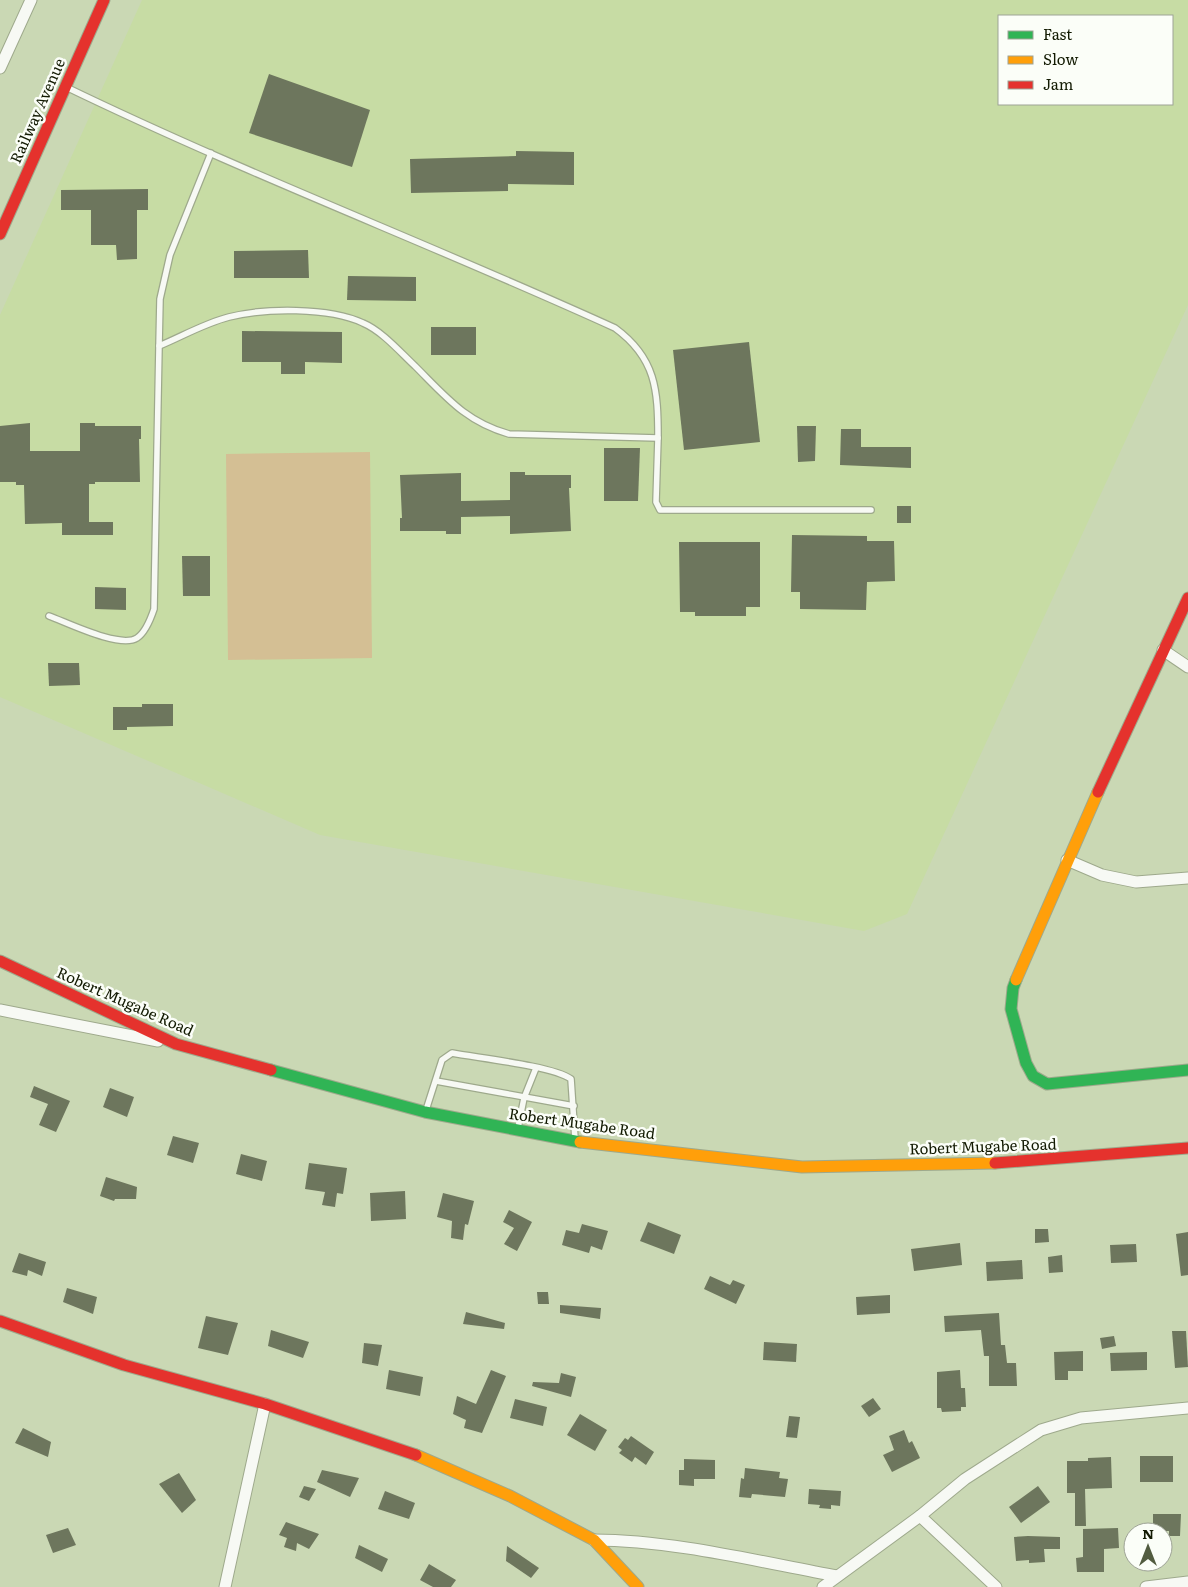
<svg xmlns="http://www.w3.org/2000/svg" width="1188" height="1587" font-family="Literata,serif">
  <style>
    .built { fill: #c7dca4; fill-rule: evenodd }
    .green { fill: #d4bf94 }
    .building { fill: #6d765d }
    .lines { fill: none; stroke-linecap: round; stroke-linejoin: round }
    .lane-casing { stroke: #9ea98c; stroke-width: 8 }
    .street-casing { stroke: #9ea98c; stroke-width: 13 }
    .fast-casing { stroke: #9ea98c; stroke-width: 13 }
    .slow-casing { stroke: #9ea98c; stroke-width: 13 }
    .jam-casing { stroke: #9ea98c; stroke-width: 13 }
    .lane { stroke: #f7f9f4; stroke-width: 5.5 }
    .street { stroke: #f7f9f4; stroke-width: 11 }
    .fast { stroke: #30b455; stroke-width: 11 }
    .slow { stroke: #ff9f0a; stroke-width: 11 }
    .jam { stroke: #e5322d; stroke-width: 11 }
    .labels { text-anchor: middle; stroke-width: 5; stroke-linejoin: round; paint-order: stroke }
    .street-label { font-size: 15px; fill: #121a02; stroke: #fbfef8 }
  </style>
  <rect width="100%" height="100%" fill="#cad8b4"/>
  <path class="built" d="M142 0H1188V305L907 914 864 931 320 835 0 697V315ZM999 16H1172V104H999Z"/>
  <path class="green" d="M370 452 372 658 228 660 226 454Z"/>
  <g class="building">
    <path d="M269 74 370 110 352 167 249 133Z"/>
    <path d="M516 151 574 152V185L508 184V191L411 193 410 159 516 156Z"/>
    <path d="M148 189V210H137V259L117 260 116 245H91V210H61V190Z"/>
    <path d="M308 250 309 278H234V251Z"/>
    <path d="M348 276 416 277V301L347 300Z"/>
    <rect x="431" y="327" width="45" height="28"/>
    <path d="M242 331 342 332V363L305 362V374H281V362H242Z"/>
    <path d="M749 342 760 442 684 450 673 350Z"/>
    <path d="M30 423V451H80V423H95V426H141V439H139L140 482H95V484H89V522H113V535H62V523L25 524 24 485H16V482H0V426Z"/>
    <path d="M797 426H816L815 461 798 462Z"/>
    <path d="M841 429H861V447H911V468L840 465Z"/>
    <path d="M604 448H640L638 501H604Z"/>
    <path d="M510 472H525V475H571V488H569L571 531 510 534V516L461 517V534H446V531H400V518H402L400 475 461 473V501L510 500Z"/>
    <rect x="897" y="506" width="14" height="17"/>
    <path d="M792 535 867 536V541H894L895 581 867 582 866 610 800 609V592H791Z"/>
    <path d="M679 542H760V607H746V616H695V612H680Z"/>
    <path d="M182 556H210V596H183Z"/>
    <path d="M95 587 126 588V610L95 609Z"/>
    <path d="M48 663H79L80 685 49 686Z"/>
    <path d="M142 704H173V726L127 727V730H113V707H142Z"/>
    <path d="M34 1086 70 1101 56 1132 39 1125 48 1104 30 1097Z"/>
    <path d="M110 1088 134 1097 127 1117 103 1107Z"/>
    <path d="M173 1136 199 1143 193 1163 167 1155Z"/>
    <path d="M241 1154 267 1161 262 1181 236 1174Z"/>
    <path d="M309 1163 347 1168 343 1194 337 1193 335 1207 322 1205 325 1192 305 1189Z"/>
    <path d="M106 1177 137 1187 136 1199H115L114 1201 100 1196Z"/>
    <path d="M405 1191 406 1219 371 1221 370 1193Z"/>
    <path d="M443 1193 474 1201 468 1225 465 1224 463 1240 451 1238 452 1221 437 1217Z"/>
    <path d="M509 1210 532 1222 517 1251 504 1244 514 1228 503 1222Z"/>
    <path d="M648 1222 681 1235 674 1254 640 1241Z"/>
    <path d="M582 1224 608 1231 602 1250 591 1246 589 1253 562 1245 566 1230 579 1233Z"/>
    <path d="M1035 1229H1048L1049 1242 1035 1243Z"/>
    <path d="M1188 1232V1275L1181 1276 1176 1234Z"/>
    <path d="M960 1243 962 1265 914 1271 911 1249Z"/>
    <path d="M1136 1244 1137 1262 1111 1263 1110 1245Z"/>
    <path d="M19 1253 46 1262 42 1276 28 1270 27 1276 12 1272Z"/>
    <path d="M1062 1255 1063 1272 1049 1273 1048 1257Z"/>
    <path d="M1022 1260 1023 1279 987 1281 986 1262Z"/>
    <path d="M710 1276 730 1285 733 1280 745 1285 736 1304 704 1289Z"/>
    <path d="M67 1288 97 1297 93 1314 63 1302Z"/>
    <path d="M537 1292H548L549 1304H538Z"/>
    <path d="M890 1295V1313L857 1315 856 1297Z"/>
    <path d="M560 1305 601 1308 600 1319 560 1313Z"/>
    <path d="M466 1312 505 1323 504 1329 463 1324Z"/>
    <path d="M999 1313 1001 1345H1005L1007 1363H1016L1017 1386H989V1356H984L981 1330 945 1332 944 1316Z"/>
    <path d="M206 1316 238 1323 228 1355 198 1348Z"/>
    <path d="M271 1330 309 1342 303 1358 268 1346Z"/>
    <path d="M1172 1331H1186L1188 1367 1175 1368Z"/>
    <path d="M1114 1336 1116 1346 1102 1349 1100 1338Z"/>
    <path d="M764 1342 797 1344 796 1362 763 1360Z"/>
    <path d="M364 1343 382 1345 378 1366 362 1363Z"/>
    <path d="M1083 1351V1371H1068V1380H1055L1054 1352Z"/>
    <path d="M1147 1352V1370L1111 1371 1110 1353Z"/>
    <path d="M389 1370 423 1377 420 1396 386 1389Z"/>
    <path d="M491 1370 506 1376 482 1433 464 1428 466 1420 453 1414 457 1396 476 1404Z"/>
    <path d="M960 1370 961 1388H965L966 1407H961V1411L942 1412 941 1408H937V1372Z"/>
    <path d="M561 1373 576 1377 571 1397 532 1386 533 1382 559 1383Z"/>
    <path d="M873 1398 881 1409 869 1417 861 1406Z"/>
    <path d="M515 1399 547 1407 543 1426 510 1418Z"/>
    <path d="M580 1414 607 1430 595 1451 567 1435Z"/>
    <path d="M789 1416 800 1417 797 1438 786 1437Z"/>
    <path d="M23 1428 51 1442 48 1457 15 1443Z"/>
    <path d="M904 1430 909 1443 912 1441 920 1458 892 1472 883 1455 894 1450 889 1436Z"/>
    <path d="M631 1436 654 1452 646 1465 635 1457 632 1462 619 1453 622 1450 618 1447 625 1438 628 1440Z"/>
    <rect x="1140" y="1456" width="33" height="26"/>
    <path d="M1111 1457 1112 1488 1085 1489 1086 1526H1075V1493H1067V1461H1088V1458Z"/>
    <path d="M684 1459 715 1460V1479H694V1486L679 1485V1470H684Z"/>
    <path d="M745 1468 780 1472 779 1478 788 1479 785 1497 752 1494 751 1498 739 1497 741 1478 744 1479Z"/>
    <path d="M322 1470 359 1478 350 1497 317 1482Z"/>
    <path d="M179 1473 196 1500 182 1513 159 1484Z"/>
    <path d="M304 1486 316 1489 309 1501 299 1497Z"/>
    <path d="M1038 1486 1050 1502 1021 1523 1009 1507Z"/>
    <path d="M809 1489 841 1491 840 1506 831 1505V1509L819 1508 820 1505 808 1504Z"/>
    <path d="M385 1491 415 1503 409 1519 378 1509Z"/>
    <path d="M1153 1514H1181L1180 1536H1169V1531H1153Z"/>
    <path d="M286 1522 319 1534 309 1549 297 1543 296 1551 284 1547 287 1538 279 1535Z"/>
    <path d="M68 1528 76 1545 53 1553 46 1535Z"/>
    <path d="M1118 1528 1119 1548 1104 1549V1572H1077L1076 1558 1083 1557V1529Z"/>
    <path d="M1028 1536 1060 1537V1549H1044L1045 1562 1029 1563V1560L1016 1561 1014 1537Z"/>
    <path d="M359 1545 388 1559 382 1572 355 1558Z"/>
    <path d="M507 1546 539 1568 531 1578 506 1561Z"/>
    <path d="M429 1564 456 1580 451 1587H433L420 1580Z"/>
  </g>
  <g class="lines">
    <defs>
      <g id="lane">
        <path d="M66 87C246 174 433 245 615 328 656 358 658 390 658 438L509 434C466 422 446 397 415 366 400 352 382 331 363 323 329 307 264 308 229 317 205 323 181 337 159 346L160 299 170 255 211 153"/>
        <path d="M658 438 656 502 660 510H871"/>
        <path d="M49 616C66 622 120 649 137 638 146 632 151 618 154 609L159 346"/>
        <path d="M436 1081 574 1106"/>
        <path d="M426 1110 442 1060 452 1053C478 1058 553 1066 571 1079L575 1139"/>
        <path d="M518 1128 524 1098 536 1068"/>
      </g>
      <g id="street">
        <path d="M0 68 31 0"/>
        <path d="M1163 650 1188 667"/>
        <path d="M1067 860 1102 875 1136 882 1188 878"/>
        <path d="M0 1010 158 1041"/>
        <path d="M920 1516 996 1587"/>
        <path d="M594 1540C672 1540 760 1562 837 1576"/>
        <path d="M225 1587 265 1404"/>
        <path d="M823 1587 920 1516 965 1479 1041 1430 1081 1418 1188 1408"/>
        <path d="M1146 1587 1188 1582"/>
      </g>
      <g id="fast">
        <path d="M1016 980 1013 988 1011 1009 1026 1063 1033 1076 1047 1084 1188 1070"/>
        <path d="M271 1070 425 1112 580 1142"/>
      </g>
      <g id="slow">
        <path d="M1016 980 1098 792"/>
        <path d="M580 1142 802 1167 995 1163"/>
        <path d="M416 1455 510 1496 594 1540 638 1587"/>
      </g>
      <g id="jam">
        <path d="M0 234 104 0"/>
        <path d="M1098 792 1188 598"/>
        <path d="M0 961 176 1044 271 1070"/>
        <path d="M995 1163 1188 1148"/>
        <path d="M0 1321 124 1365 265 1404 416 1455"/>
      </g>
    </defs>
    <use href="#lane" class="lane-casing"/>
    <use href="#street" class="street-casing"/>
    <use href="#fast" class="fast-casing"/>
    <use href="#slow" class="slow-casing"/>
    <use href="#jam" class="jam-casing"/>
    <use href="#lane" class="lane"/>
    <use href="#street" class="street"/>
    <use href="#fast" class="fast"/>
    <use href="#slow" class="slow"/>
    <use href="#jam" class="jam"/>
  </g>
  <g class="labels">
    <g class="street-label">
      <text transform="translate(38 111) rotate(-66)" y="5">Railway Avenue</text>
      <text transform="translate(125 1002) rotate(24)" y="5">Robert Mugabe Road</text>
      <text transform="translate(582 1124) rotate(8)" y="5">Robert Mugabe Road</text>
      <text transform="translate(983 1147) rotate(-2)" y="5">Robert Mugabe Road</text>
    </g>
  </g>
  <rect x="998" y="15" width="175" height="90" fill="#fbfef8" stroke="#9ea396"/>
  <rect x="1008" y="31" width="25" height="8" fill="#30b455" stroke="#9ea396"/>
  <text x="1043" y="40" font-size="15" fill="#121a02">Fast</text>
  <rect x="1008" y="56" width="25" height="8" fill="#ff9f0a" stroke="#9ea396"/>
  <text x="1043" y="65" font-size="15" fill="#121a02">Slow</text>
  <rect x="1008" y="81" width="25" height="8" fill="#e5322d" stroke="#9ea396"/>
  <text x="1043" y="90" font-size="15" fill="#121a02">Jam</text>
  <g transform="translate(1148 1547)"><circle r="24" fill="#fbfef8" stroke="#9ea396"/>
  <path d="M0-4L9 19L0 12L-9 19Z" fill="#525c40"/>
  <text y="-8" font-size="14" font-weight="bold" text-anchor="middle" fill="#121a02">N</text>
  </g>
</svg>
